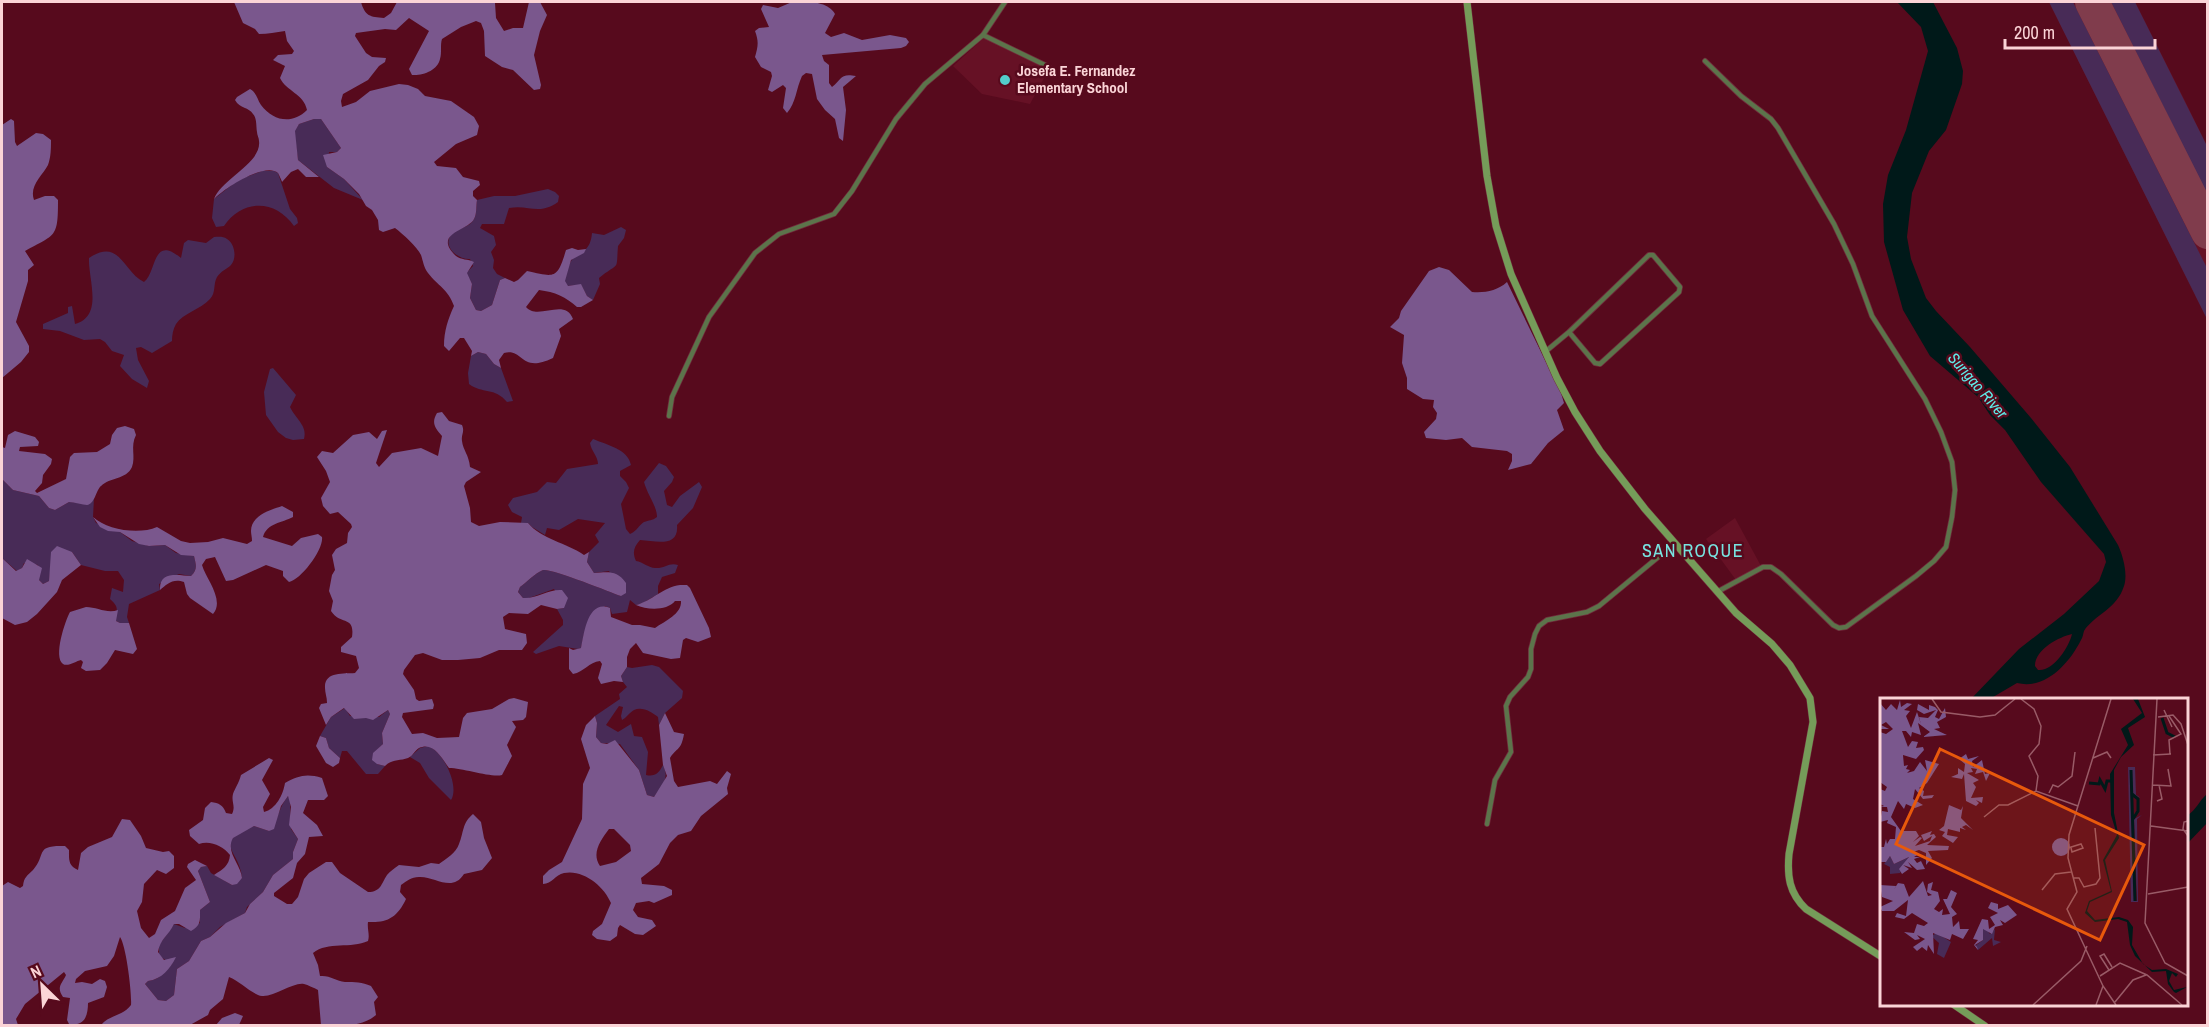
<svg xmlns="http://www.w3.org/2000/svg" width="2209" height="1027" font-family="'Archivo Narrow',sans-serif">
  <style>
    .built { fill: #661125 }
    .green { fill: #482b57 }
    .forest { fill: #7a578d; fill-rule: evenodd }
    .water { fill: #001919; fill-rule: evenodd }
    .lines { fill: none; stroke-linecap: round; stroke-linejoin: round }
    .runway { stroke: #803c4c; stroke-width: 34 }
    .street-casing { stroke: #712a3b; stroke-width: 6 }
    .secondary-casing { stroke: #712a3b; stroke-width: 8 }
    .street { stroke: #5c744b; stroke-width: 4.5 }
    .secondary { stroke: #759c59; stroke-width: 7 }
    .poi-dot { fill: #53cdcb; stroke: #570a1d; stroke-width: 2 }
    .labels { text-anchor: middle; stroke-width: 5; stroke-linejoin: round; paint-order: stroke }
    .poi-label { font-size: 15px; font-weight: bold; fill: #fbd4d7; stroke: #570a1d; text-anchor: start }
    .water-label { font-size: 16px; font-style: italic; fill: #5dece9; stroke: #570a1d }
    .quarter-label { font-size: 18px; letter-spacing: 1.5px; fill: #78e4e1; stroke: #570a1d }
    .inset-river { fill: none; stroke: #001919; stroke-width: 3 }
    .inset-road { fill: none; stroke: #995b67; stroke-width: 1.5 }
    .view { fill: #e8590c; fill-opacity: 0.15; stroke: #e8590c; stroke-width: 3 }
    .inset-edge { fill: none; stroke: #fbd4d7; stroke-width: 3 }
  </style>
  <rect width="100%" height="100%" fill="#570a1d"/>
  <g class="built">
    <path d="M2049 2H2135L2185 101 2207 146V319Z"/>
    <path d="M986 36 1050 67 1030 104 982 94 953 66Z"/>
    <path d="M1735 518 1761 566 1736 580 1706 539Z"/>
  </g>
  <g class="green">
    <path d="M2049 2H2073L2207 268V319Z"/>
    <path d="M2111 2H2135L2207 146V194Z"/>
    <path d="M314 119H321L341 148 337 152H329L327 167 344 179 363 200 334 188 298 160 294 131 299 124Z"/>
    <path d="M262 171H274L278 173 290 209 297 218 298 223 294 226C275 199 243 199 224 226L216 227 212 218 214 199 238 180Z"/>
    <path d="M548 189 555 192 559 196 558 202C538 216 529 204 509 208L504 224H482L480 228 494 236 496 245 491 252 494 260 493 268 497 274 505 278 500 280 492 305 481 311 476 310 470 298 472 284 466 273 473 266 470 259C458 260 442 246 451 235 457 227 470 228 474 219 477 214 476 206 477 200L494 196H515Z"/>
    <path d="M621 227 626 230 624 238 618 246C616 273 620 261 599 278L600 284 593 300 587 296 581 285 567 286 564 281C567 275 567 268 570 263 576 250 590 256 592 233L604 235Z"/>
    <path d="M214 237C218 237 223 236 227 239 235 244 237 258 231 265 227 269 221 271 217 277 213 284 216 293 210 299 200 310 183 313 176 324 173 329 172 335 172 341L152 353 141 347 136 348 138 360 149 381 147 388 132 379 120 366 124 355 112 351 105 342 100 339 84 340 60 331 43 329V324L68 313V307L72 306 75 324C104 316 88 279 89 258 120 237 123 272 144 282 157 272 152 234 181 258L184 243 188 240 206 243Z"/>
    <path d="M478 352 486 354 494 364 501 368 513 401 507 402C495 387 482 394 469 384L468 373 471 356Z"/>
    <path d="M273 368 296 395 290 407C295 418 308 426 304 439L293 440 286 438 278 432 266 415 264 392 270 369Z"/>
    <path d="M593 439C607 445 628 449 631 465L620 471V476L626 482 629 488 621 504 626 529 630 534C637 531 639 525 644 522 649 520 652 521 657 517 657 506 647 494 644 482L659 463 666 466 674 477 672 482 664 491 667 505 672 507 680 496 699 482 702 487 693 508 677 525C679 548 656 541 640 540 634 547 632 552 636 561 643 562 649 568 655 568 664 569 669 562 678 565L675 573 662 577 658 586V594L643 603 636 605 630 600 627 612 612 614 610 608 605 606 584 634 581 648 578 649 559 646 536 654 533 652 563 625V620L557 609 564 608 554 589 529 598H523L518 592 520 587C527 582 535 573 543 570 551 568 610 592 621 596L609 571 594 573 587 562 589 552 599 542 595 535 605 523 578 519 559 530 547 528 545 535 532 527 528 523H521L522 517 512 512 508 505 513 498 537 492 547 482 556 483 567 469 598 464C598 456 591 451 590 443Z"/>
    <path d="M2 479 13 490 39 496 49 508 55 510 69 502 91 503 94 498 93 517 96 523 120 532 132 541 149 546 165 545 176 553 194 556C196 565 198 569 191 576L179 574 159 584 160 590 129 604 127 617 129 623H120L116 621C115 609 121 609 110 599L112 588 123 592 124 580 118 571H105L81 565 72 552 51 565 49 581 43 584 39 580 38 565 24 563 22 568 17 571 2 558Z"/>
    <path d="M652 665 659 667 683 691 682 698 665 713 659 725 658 717C652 712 642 706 634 710 630 712 626 718 622 720L621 716 623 707 619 706 606 725 618 732 631 724 634 736 642 737 648 752 646 775C655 777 659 773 663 765 670 778 662 786 654 797L647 795 639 770 620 744 601 743 596 737 597 723 595 716 620 699 619 694 627 687 623 682 621 676 627 667 632 668Z"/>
    <path d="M345 708 350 716 379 717 388 710 390 714 382 733 383 744 378 749 377 764 385 766 378 774H366L347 751H342L340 758 329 748 326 738 320 736 331 717Z"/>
    <path d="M428 746C443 751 460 786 451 800L429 778 420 763 410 757 420 748Z"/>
    <path d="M288 796 290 800 291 829 298 839 293 852V859L273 875 263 892 247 907 245 913 220 927 210 937 201 941 189 961 177 969 174 995 166 1001 158 1000 145 984 148 981C163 979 162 971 172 964L159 956V945L174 924 185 928 200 923V910L210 902 198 871 201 867 207 866 211 873 232 885 242 878C240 850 210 843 254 826L269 831C278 820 279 807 288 796Z"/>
  </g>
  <g class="forest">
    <path d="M234 2H361C365 16 370 17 384 18L391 13 397 2H493L495 3 496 18 504 31 513 28H523L529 2H540L547 15 540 31 534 55 541 85 540 89 534 90 513 70 502 67 485 56 484 31 481 23 476 21 461 27 442 39C440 45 442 52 440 59 438 70 423 76 412 75L409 69 429 31 409 18 396 30 385 29 356 33 355 36 366 53 372 57 386 58 385 62 379 66 368 80 343 94 341 101 342 107 356 102 370 91 399 84 408 85 418 89 425 96 451 101 474 117 479 126 477 135 456 144 434 162 437 166 456 168 463 177 479 181 480 185 473 191V196L477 200C476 206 477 214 474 219 468 231 432 233 456 256 461 260 468 259 474 262L467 273 472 284 470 298 476 310 481 311 492 305 500 280 505 278 514 282 518 280 527 271C555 277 557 280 566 250L572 248 578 250 586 249 584 253 571 260 565 281 568 286 581 284 587 296 593 300 581 307H577C566 297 555 292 539 290L526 307C538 321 565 297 573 319L559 329 561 336 553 358C520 374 524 348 504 353L499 360 501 368 494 364 486 354 478 352 471 356 472 351 464 338H460L449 351 444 346C444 331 448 319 454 306 448 289 438 286 428 273 424 268 423 261 421 255 417 247 403 234 395 228L383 232 379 230 378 220 372 210 366 206 359 194 344 179 327 167 323 155 337 152 341 148 321 119H314L299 124 295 131 298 160 319 177H306L298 169 291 172 282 182C282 181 278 173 278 173 265 161 222 190 214 199 222 178 262 163 259 141 259 138 257 135 257 132 256 126 257 118 253 114 249 107 240 109 235 100L237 97 250 89C257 93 257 99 261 105 273 121 292 125 307 110 304 94 286 91 280 78L285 66 273 60 278 55 292 54 294 51 287 41 285 31C276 32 268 34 259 34L255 29 243 23Z"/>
    <path d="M792 2C805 1 828 1 835 14L825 33 831 37 844 33 862 40 890 35 906 38 909 42 906 46 901 48 822 55 824 61 829 65V83L832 87C842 79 840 73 856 76L843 87 846 110 843 141 839 138 835 119 825 110 817 99 812 74 806 73 802 76C796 89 796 103 787 113L783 108 786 88 783 85 772 92 768 90 772 76 771 72 761 67 755 57C758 46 759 42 755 31L759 28 769 27 761 9 763 5 778 8Z"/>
    <path d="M11 119 14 121 15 142 17 146 36 133 43 134 51 140C51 148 51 157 48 165 42 176 29 186 34 200L45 196H54L58 200C58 238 56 234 25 251L34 265 28 270V281L16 322 29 346V352L21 362 2 378V125Z"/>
    <path d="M1439 267 1449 270 1472 292C1485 293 1497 291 1507 282L1561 393 1564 403 1557 410 1564 430 1548 443 1531 464 1508 470 1512 461V454L1507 451 1472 447 1462 438 1446 440 1426 438 1424 432 1436 419 1437 413 1433 407 1434 400 1423 399 1407 389V378L1402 363 1404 335 1390 327 1399 318 1401 311 1429 271Z"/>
    <path d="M442 412 449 421 462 425C465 432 461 434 462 441 463 450 469 455 470 467L481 472 466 482 464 486 470 508 471 522 479 526 500 522 528 523C541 539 567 543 584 555L589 552 587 562 594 573C608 572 617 570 626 583V593L621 596C610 592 551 568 543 570 535 573 527 582 520 587L518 592 523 598C537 599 548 589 562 590L568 598 564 608 557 609 541 605 528 614 509 613 503 617 505 629 526 634 527 643 522 650H499L480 658 458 660H442L423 653 415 655 404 670 403 674 414 690 416 699 419 701 432 699 434 705 433 709 403 713 402 717 412 734 423 733 437 738 459 737 463 718 467 713 492 709 509 699 514 698 528 702 526 717 523 720 512 721 516 727 507 745 512 756 502 775C492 778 463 768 449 768 442 759 434 741 419 748 415 750 413 756 408 758 400 761 392 759 385 766L377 764 372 760 373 753 383 744 382 733 390 714 388 710 373 720 366 718 354 719 344 708 331 717 326 725 319 708 321 704 327 703C327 697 325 693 325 688 324 671 344 674 355 673L359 668 356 656 341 652V647L352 637C355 615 341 626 331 611L333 601 329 591 332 575 335 570 332 555 336 549 347 543 348 533 352 527 351 524 338 512 330 514 323 506 321 498 330 482 326 471 317 457 322 451 333 453 353 435 369 432 377 439 382 431 387 430 376 463 379 467 392 453 421 448 438 456 442 436C435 428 431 423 437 413Z"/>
    <path d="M125 426 134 429 136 435C130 447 136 456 132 467 126 480 110 477 101 486 96 490 95 504 87 505 83 505 74 502 69 502L55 510 49 508 39 496 13 490 2 479V447L5 448 8 435 15 431 35 437 39 442 38 446 20 447 19 451 45 454 52 459 51 464 43 475 42 483 35 491 37 493 66 479 70 457 74 453 97 452 110 444 112 435 117 428Z"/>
    <path d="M282 506 293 512V517C282 523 267 523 263 537L292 546 301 538 318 534 322 537C324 549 301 580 289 582L283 576V571L266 565 233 580 226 581 215 557 206 559 202 565C206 579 225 600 213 614L190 598 187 594 184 582C173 578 167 584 160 590 159 571 177 575 191 576 198 569 196 565 194 556L181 555 165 545 149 546 139 544 120 532 108 531 100 527 93 517C107 530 139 535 157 527L181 541 190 543 208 542 223 538 247 544 252 541C252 537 251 534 251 531 251 515 271 510 282 506Z"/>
    <path d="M57 546 72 552 81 565 62 580 57 592 37 614 27 622 15 625 2 618V558L16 571 22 568 27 559 42 568 39 580 43 584 49 581 51 552Z"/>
    <path d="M680 585H687L690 588 709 628 711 637 698 642 686 638 683 640 680 658 671 659 643 653 636 643 630 649 627 657V667L621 676 623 682 614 681 601 684 598 678 602 664 600 661C589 662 584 672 573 674L569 669V648L573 650 581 648C584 633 588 599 610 608L611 617 632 625H640L655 628C665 621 682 614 681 601H675C667 611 647 610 636 605 652 601 663 587 680 585Z"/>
    <path d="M86 607C97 607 107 614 118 610L116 621 120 623H129L137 649 133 654 115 650 107 663 100 670 86 671 81 668 83 662 81 660C76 661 68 667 63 664 53 657 65 621 70 612Z"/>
    <path d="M665 713 674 732 684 734C681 751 677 747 670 758L674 781 678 787 710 781 717 784 727 771 731 774 727 788 728 794 701 816 691 831 678 835 670 843 659 864 641 878 642 884 664 886 672 890V895L654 903 649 901 636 903 633 910 638 917 652 920 656 926 643 935 635 934 620 925 618 928 617 936 610 941 597 939 592 935 593 931 602 924 611 903C604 886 583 869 564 873 555 875 552 884 543 884V876L549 870 562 862 582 819 583 784 590 768 581 739 586 725 595 716 597 723 596 737 601 743 607 744 615 740 639 770 647 795 654 797 667 776 663 765 659 725ZM609 829H614L630 845 631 851 616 862 600 866C591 853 601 840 609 829Z"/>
    <path d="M320 736 326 738 329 748 340 758 339 763 333 767 326 763 316 746Z"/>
    <path d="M269 758 273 760 262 780 270 794 263 807 264 812C276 809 283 795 285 783 298 776 306 773 322 778L328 796 324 800H308L303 813 317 825 323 836 309 837 305 854 297 863 293 878 274 893V896L287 904H292L298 897 304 879 309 873 326 862H332L340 873 368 892C381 892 381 884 387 875 390 871 395 868 399 865L419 867 431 863 439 864C446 859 456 853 459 844 464 832 462 823 473 814L481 822 484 838 492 858 482 870 464 874C452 893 435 876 419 877 411 877 407 881 401 885L400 892 406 899C397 918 387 923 368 922 367 929 370 935 368 941 351 949 328 941 313 953L318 965 320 976C330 975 336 981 345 982 355 982 362 982 371 986L378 997 374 1002 376 1015C362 1027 342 1026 321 1025L318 990C314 988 308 985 304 984 293 982 275 997 262 996 251 994 240 981 229 977L223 999 210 1010 208 1015 190 1025H101C109 1015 123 1016 131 1005 132 993 126 945 120 937L114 956 107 966 85 971 76 979 75 983 82 982 92 984 100 979 105 981 107 987 104 997 88 1003C88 1015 85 1027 69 1024L67 1020 70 998 63 997C56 987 62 984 66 975L64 972 25 1004 16 1019 18 1025H2V886L8 882 20 888 23 886C24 877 27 876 33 870 47 854 34 845 65 846L69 850C69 859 68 866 78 870L81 853 88 847 112 837 122 819 130 820 141 836 146 848 163 852 169 851 174 856V868L166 874 157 870 144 884 142 902 137 911 141 928 149 938 155 934 161 920 175 911 185 888 196 880 187 867 188 864 195 860 207 866 201 867 198 871 210 902 200 910C200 921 201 925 191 931L179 924H174C169 935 160 939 158 952L164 960 176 957C170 969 162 979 148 981L145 984 158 1000 166 1001 174 995 177 969 189 961 201 941 210 937 226 923 245 913 250 904 263 892 273 875 293 859V852L298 839 289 825 291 807 288 796 281 806 274 829 269 831 254 826 233 838C225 852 241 864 242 878L237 884 232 885 214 875C223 869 229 866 230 855 223 846 210 840 199 844L190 836 189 830 203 820 205 808 211 802C219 803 223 805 226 813L232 814C236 806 231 802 233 794 235 788 239 783 241 775Z"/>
    <path d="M235 1013 243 1016 239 1025H216L222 1018Z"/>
  </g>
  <g class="water">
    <path d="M1897 2H1933L1957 48 1963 71 1962 84 1946 130 1929 151 1912 193 1907 237 1911 259 1926 298 1936 311 1970 347 2031 418 2070 467 2118 545C2123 556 2128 574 2124 586 2117 609 2094 615 2084 631 2083 634 2083 637 2081 640 2069 664 2045 690 2017 683L1988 700H1970L2019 649 2064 614 2099 581 2106 562 2104 554 2041 482 2005 430 1990 415 1978 397 1930 356 1903 310 1884 242 1883 204 1888 175 1906 130 1928 51 1921 27ZM2072 634C2069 647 2053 672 2038 670L2035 666C2035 649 2059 637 2072 634Z"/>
    <path d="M2207 794V823L2187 844V816C2197 809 2198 802 2207 794Z"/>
  </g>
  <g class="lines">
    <path class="runway" d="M2092 2 2208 232"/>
    <defs>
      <g id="street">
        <path d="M983 35 1049 67"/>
        <path d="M1705 61 1741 96 1771 119 1778 128 1834 224 1853 264 1872 316 1925 399 1941 432 1952 462 1955 490 1952 517 1946 547 1934 561 1916 576 1846 627 1839 628 1833 625 1781 574 1771 567H1763L1717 592"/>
        <path d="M1545 352 1569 332 1649 255H1653L1680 287 1679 292 1600 364 1595 363 1569 332"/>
        <path d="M669 416 672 397 709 317 755 253 779 234 834 214 852 191 896 119 925 84 983 35 1005 2"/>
        <path d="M1487 824 1495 780 1511 752 1506 706 1510 697 1528 677 1531 669V649L1535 634 1539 626 1547 620 1587 612 1599 606 1674 544"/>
      </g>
      <g id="secondary">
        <path d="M1467 2 1487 176 1496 226 1511 274 1557 378 1575 412 1600 451 1645 509 1736 613 1772 644 1790 665 1810 698 1813 722 1789 854C1787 876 1789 893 1806 909L1882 957"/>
        <path d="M1953 1004 1985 1026"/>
      </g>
    </defs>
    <use href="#street" class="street-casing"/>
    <use href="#secondary" class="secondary-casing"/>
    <use href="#street" class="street"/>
    <use href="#secondary" class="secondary"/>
  </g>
  <circle class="poi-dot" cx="1005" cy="80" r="6"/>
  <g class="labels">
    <g class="poi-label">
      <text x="1017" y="76">Josefa E. Fernandez<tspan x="1017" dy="17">Elementary School</tspan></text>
    </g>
    <g class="water-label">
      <text transform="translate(1978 385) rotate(49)" y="6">Surigao River</text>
    </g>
    <g class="quarter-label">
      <text x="1693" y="557">SAN ROQUE</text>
    </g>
  </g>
  <g transform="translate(1880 698)">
    <rect width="308" height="308" fill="#570a1d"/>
    <path d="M248 69H255L256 97 258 98 260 100 253 96 250 72 254 203H257L254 121 262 117 257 121 258 204H251ZM10 158 14 166 29 159 20 175 10 176V169L4 166ZM105 229 110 236 115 231 114 242 121 244 113 248 112 240 98 252 95 248 103 242 101 233ZM57 235 71 244 64 260 57 256 59 245 51 238Z" fill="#482b57"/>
    <path d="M20 2 21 9 27 5 32 6 24 12 30 13 26 18 31 30 37 14 41 26 39 19 48 20 56 12 44 16 37 12 38 6 49 12V7L55 9 58 12 55 19 59 21 65 10 66 19 57 24 60 30 54 31 67 37 43 39 50 34 38 25 41 37 32 34 31 39 26 33H22L28 49 32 43 38 44 36 50 43 49 44 52 36 61 23 57 24 68 28 67 26 71 30 72 27 75 34 73 40 64 47 73 45 62 59 66 47 85 39 90 44 93 43 98 54 97 52 100 43 101 35 91 33 101 43 107 35 110 26 106 24 111 18 103 11 119 21 133H36L39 138 33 144 40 139 42 140 35 148 50 143 52 138 44 143 41 137 52 133 50 137 54 136 56 139 47 147 69 148 68 152 48 153 52 160 46 167V155L39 152 33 154 39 156 34 159H40L34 161 37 165 41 163 45 171 37 172 28 164 32 170 23 167 29 171 22 176 19 171 29 159 14 166 10 158 6 164H0V149H4L6 141 7 146 10 141H15L16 129 7 125 8 122 0 124 2 113 8 114 7 109H0L4 108 0 106V91L5 93 7 89 0 84V34L6 36 13 31 6 24 1 27 9 31H0V5L6 12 11 6 17 12ZM86 56 88 61 99 58 92 63 93 69 102 62 105 76 110 75 106 83 103 74 95 76 97 71 91 70 93 74 87 75 99 82 93 85 96 89 91 100 103 99 102 105 96 102 99 105 96 108 86 103 84 76 82 81 71 79 78 76V70L84 74 85 66 79 61ZM69 107 81 112 83 108 81 120 93 132 86 127 82 129 86 132 80 130V134L68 131 67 137 78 139 73 145 62 138 65 134 59 132 64 128ZM172 149a9 9 0 1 1 18 0a9 9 0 1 1-18 0ZM43 183 48 198 52 197 47 194 48 186 53 184 51 192 58 194 60 203 54 211 59 214 63 211 62 217 70 216 63 201H67L71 192 77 195 71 209 77 216 72 219 73 229 79 223 80 231H89L83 241 72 236 70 242 53 235 54 256 48 247 47 253 42 249 37 253 33 249 45 241 37 237 40 241 35 242 24 234 34 235 37 226 44 228 48 225 32 215 24 221 15 219 17 215 26 218 28 202 14 213H2L0 209 13 203 2 199 0 187 16 188 13 193 18 185 24 186 29 199ZM111 204 118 206V211L128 207 137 217 125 225 120 222 123 227 115 229 112 236 103 231V242L95 247 97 249 98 252 94 247 98 242 93 241 102 221 108 222 109 231 115 227 110 219 118 215 108 210Z" fill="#7a578d"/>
    <path d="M253 1H258L265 19 248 30 254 47 241 59 234 72V115L239 140 225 162 232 194 210 204 207 213 215 222 239 219 248 222 253 229 252 247 263 266 272 272 286 271 298 276 296 279 292 275 289 283 294 292 307 289 296 295 294 294 288 286 286 273 272 274 255 258 250 247 247 224 238 221 215 224 205 215 209 203 231 193 223 162 237 137 231 117 230 76 248 47 241 31 262 15Z" fill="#001919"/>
    <path class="inset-river" d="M282 20 287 35 295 39M251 72 255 203M209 85 219 86 220 82 225 91 227 83H232M252 96 258 101V113L253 121"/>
    <path class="inset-road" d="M52 1 61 14 100 19 115 17 135 1M141 1 154 11 161 28 159 46 149 58 158 78 156 93M231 1 189 137 188 160 197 194 187 211 223 288 236 307M277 1 265 225 285 265 308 278M284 12 292 29M289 18 301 36 289 42 290 56M278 19 293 17 301 26 308 47M273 57 291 56M213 60 227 54 231 60M273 87 291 88 288 71M169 95 173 87 178 89 192 78 195 54M277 103 282 101 279 87M104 119 119 107H128L156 93 198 108M308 123 304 124 303 131 308 138M271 128 308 133M188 150 201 146 203 150 192 154 191 150M193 180H199L204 189 216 186 220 180 215 130M162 192 175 176 191 174M268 196 308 189M229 272 220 258 224 256 232 269M220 278 240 265 267 277 302 307M235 304 253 282 266 277M153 307 201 263 207 248M216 307 223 288"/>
    <path class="view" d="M60 51 264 147 220 242 16 146Z"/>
    <rect width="308" height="308" class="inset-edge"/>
  </g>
  <rect width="2209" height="1027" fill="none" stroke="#fbd4d7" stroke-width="6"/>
  <g transform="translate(42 985) rotate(335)" stroke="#570a1d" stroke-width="4.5" paint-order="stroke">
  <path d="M0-4.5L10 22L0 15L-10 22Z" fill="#fbd4d7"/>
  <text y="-9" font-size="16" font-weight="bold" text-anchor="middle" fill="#fbd4d7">N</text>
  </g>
  <path d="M2005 39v9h150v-9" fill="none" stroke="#fbd4d7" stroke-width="3"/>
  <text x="2014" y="39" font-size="18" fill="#fbd4d7" stroke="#570a1d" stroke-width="4.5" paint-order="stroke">200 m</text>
</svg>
